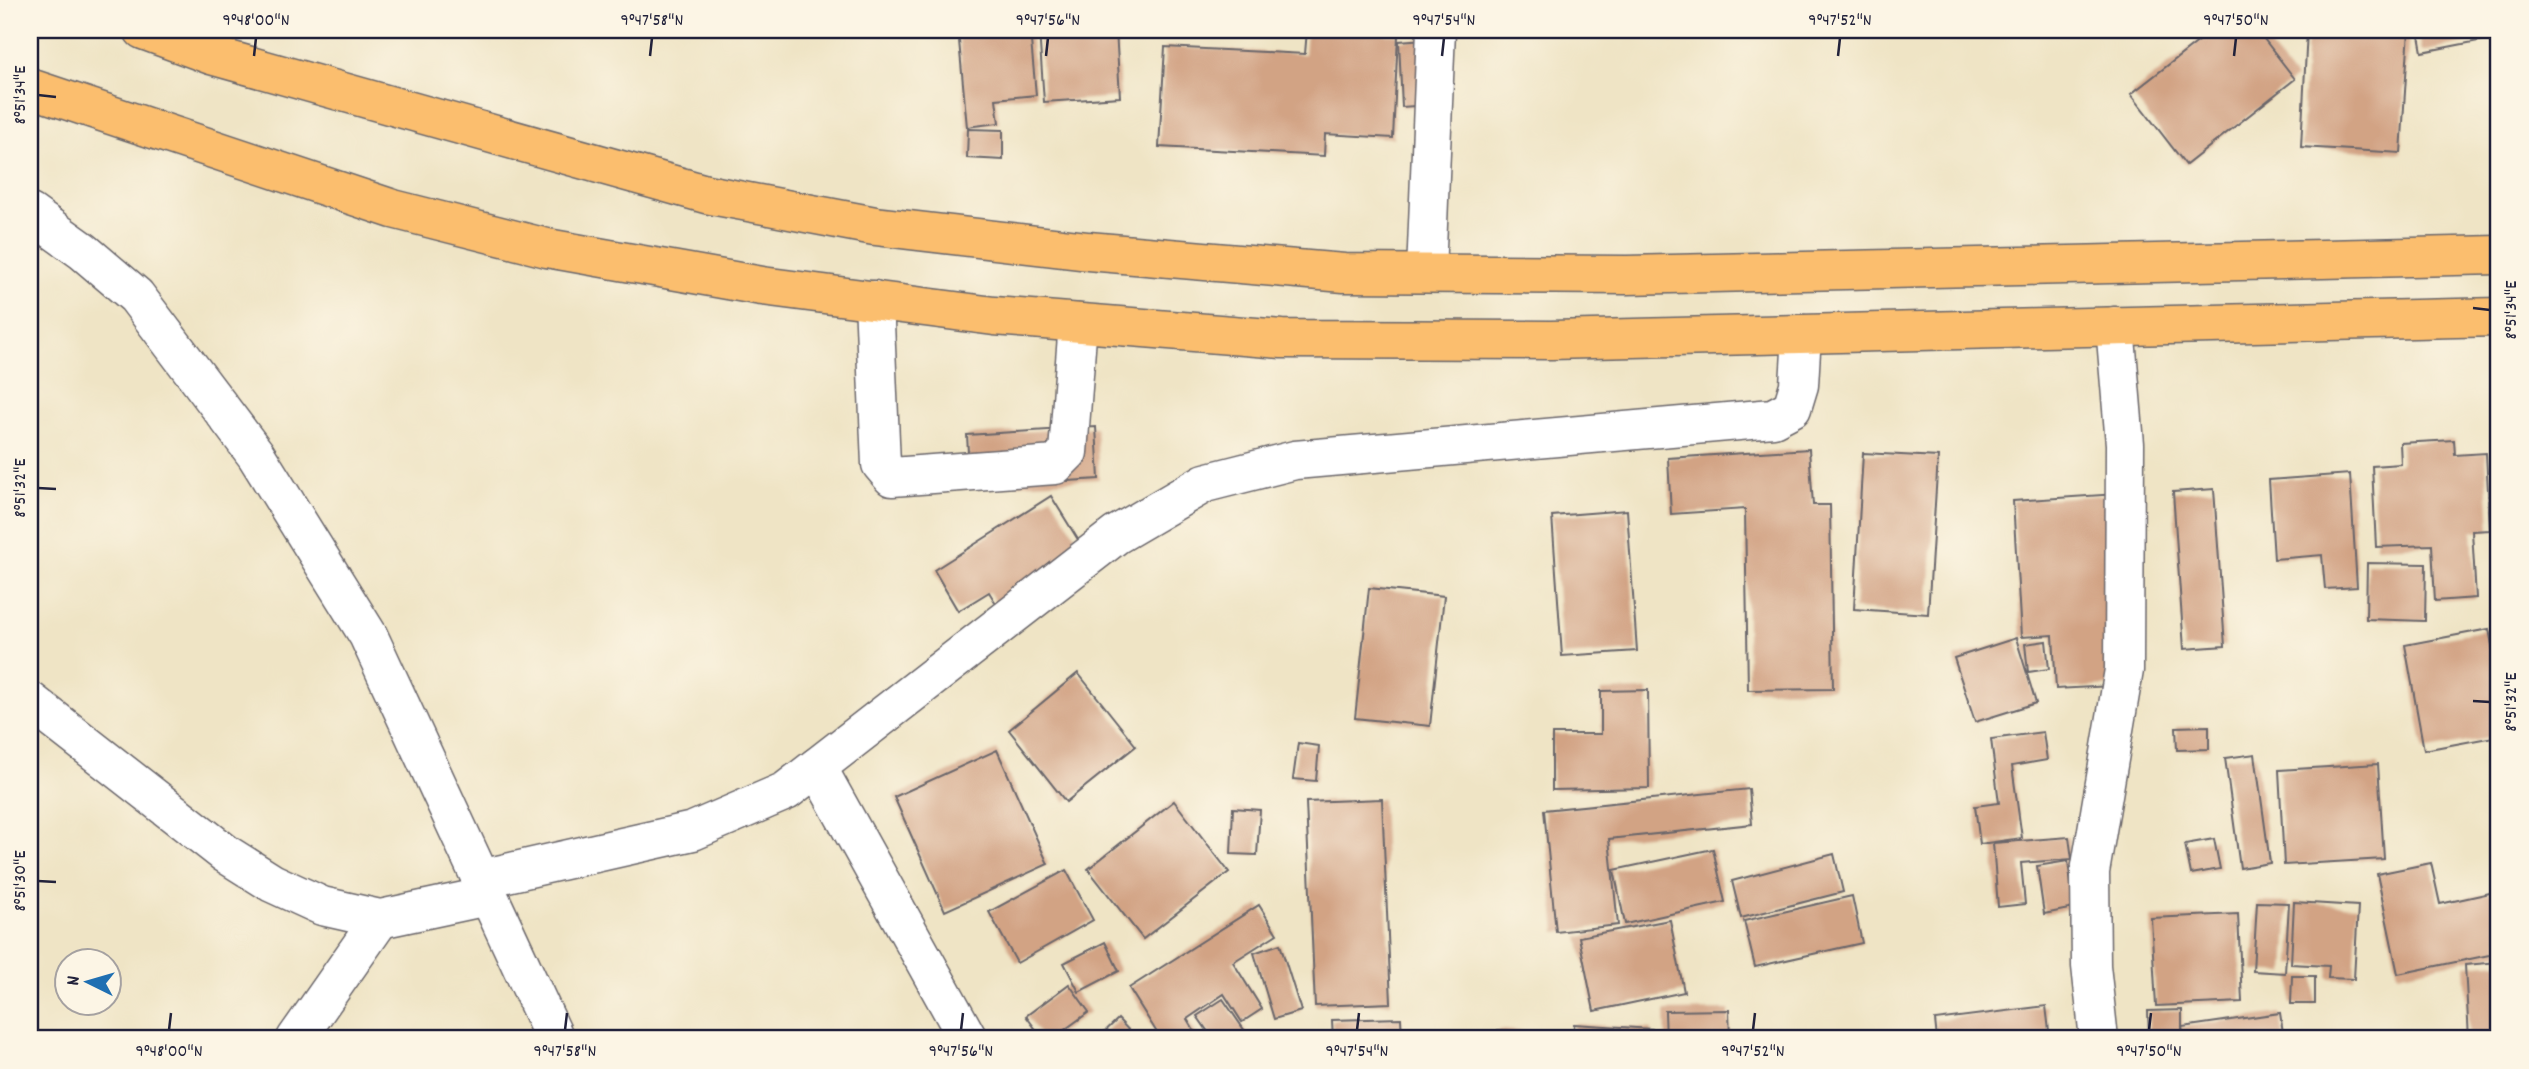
<svg xmlns="http://www.w3.org/2000/svg" width="2529" height="1069" font-family="Dekko,sans-serif">
  <style>
    .building { fill: #d2a384 }
    .lines { fill: none; stroke-linecap: round; stroke-linejoin: round }
    .minor-casing { stroke: #6a666b; stroke-width: 41 }
    .highway-casing { stroke: #6a666b; stroke-width: 41 }
    .minor { stroke: #fff; stroke-width: 38 }
    .highway { stroke: #fbbe6e; stroke-width: 38 }
    .ticks { fill: none; stroke: #22223b; stroke-width: 2.5 }
    .neatline { fill: none; stroke: #22223b; stroke-width: 2.5 }
    .ticks-label { font-size: 18px; text-anchor: middle; fill: #22223b }
  </style>
  <rect width="100%" height="100%" fill="#fcf5e5"/>
  <filter id="ink" filterUnits="userSpaceOnUse"><feTurbulence type="fractalNoise" baseFrequency=".0143" numOctaves="2"/><feDisplacementMap in="SourceGraphic" scale="14" xChannelSelector="R" yChannelSelector="G"/><feConvolveMatrix kernelMatrix="1 2 1 2 8 2 1 2 1" color-interpolation-filters="sRGB"/></filter>
  <filter id="wash" filterUnits="userSpaceOnUse"><feTurbulence type="fractalNoise" baseFrequency=".00686" numOctaves="4" result="noise"/><feDisplacementMap in="SourceGraphic" scale="28" xChannelSelector="R" yChannelSelector="G"/><feGaussianBlur stdDeviation="1.57" result="paint"/><feColorMatrix in="noise" values="0 0 0 0 0 0 0 0 0 0 0 0 0 0 0 0 0 1.4 0 .05"/><feComposite in="paint" operator="in"/></filter>
  <g filter="url(#wash)">
    <rect width="100%" height="100%" fill="#efe4c5"/>
    <g id="blocks">
      <g class="building">
        <path d="M958 30H1030L1036 95 996 99 999 123 967 127Z"/>
        <path d="M1039 30H1116L1120 97 1044 102Z"/>
        <path d="M1307 30 1398 35 1393 138 1325 134 1324 156 1159 147 1165 47 1305 54Z"/>
        <path d="M2213 30H2257L2295 79 2186 165 2131 94Z"/>
        <path d="M2307 30H2409L2401 153 2301 147Z"/>
        <path d="M2418 30H2499V37L2422 52Z"/>
        <path d="M1425 39 1428 105 1402 107 1399 41Z"/>
        <path d="M968 129 1003 130V160L967 158Z"/>
        <path d="M1096 427 1099 479 970 487 967 435Z"/>
        <path d="M2454 440 2455 455 2486 453 2490 530 2472 531 2476 598 2435 601 2432 545 2376 547 2372 466 2401 464 2400 443Z"/>
        <path d="M1809 449 1813 505H1830L1833 689 1748 690 1745 509 1671 514 1668 458Z"/>
        <path d="M1863 453 1938 457 1928 614 1854 609Z"/>
        <path d="M2350 474 2357 587 2325 589 2322 555 2274 559 2269 480Z"/>
        <path d="M2214 489 2225 646 2184 649 2173 492Z"/>
        <path d="M2117 494 2130 685 2056 689 2053 635 2021 637 2013 501Z"/>
        <path d="M1051 496 1090 559 1002 613 989 592 958 611 934 570Z"/>
        <path d="M1627 510 1637 651 1562 656 1552 516Z"/>
        <path d="M2367 563 2426 564 2425 621 2366 619Z"/>
        <path d="M1369 588 1444 596 1430 726 1355 718Z"/>
        <path d="M2489 629 2499 683V736L2424 750 2405 645Z"/>
        <path d="M2016 638 2036 703 1975 722 1954 658Z"/>
        <path d="M2046 641 2049 669 2028 672 2025 644Z"/>
        <path d="M1078 673 1136 746 1066 802 1009 730Z"/>
        <path d="M1648 690 1649 788 1552 790V734H1601V691Z"/>
        <path d="M2209 726V749L2177 750 2176 727Z"/>
        <path d="M2043 732 2047 760 2012 766 2022 838 1980 844 1975 806 1999 803 1991 739Z"/>
        <path d="M1298 743 1319 746 1316 781 1293 779Z"/>
        <path d="M997 750 1048 864 945 911 894 797Z"/>
        <path d="M2255 754 2270 863 2240 868 2225 758Z"/>
        <path d="M2378 764 2384 859 2284 865 2279 770Z"/>
        <path d="M1749 789 1752 824 1609 839 1618 925 1556 932 1544 810Z"/>
        <path d="M1382 799 1391 1003 1315 1006 1306 802Z"/>
        <path d="M1174 801 1229 872 1143 939 1088 869Z"/>
        <path d="M1233 808 1260 810 1257 855 1231 854Z"/>
        <path d="M2069 837 2072 859 2021 863 2025 904 1998 907 1993 843Z"/>
        <path d="M2214 839 2220 869 2191 874 2185 844Z"/>
        <path d="M1713 849 1725 902 1625 924 1614 870Z"/>
        <path d="M1834 854 1843 892 1741 918 1732 881Z"/>
        <path d="M2068 861 2074 908 2044 914 2037 866Z"/>
        <path d="M2431 863 2440 904 2499 891V953L2398 974 2377 874Z"/>
        <path d="M1066 870 1093 920 1017 963 989 912Z"/>
        <path d="M1852 896 1862 943 1755 967 1744 921Z"/>
        <path d="M2257 902 2289 903 2285 973 2253 971Z"/>
        <path d="M2294 902 2358 906 2354 979 2328 978 2329 966 2291 964Z"/>
        <path d="M1259 905 1277 934 1233 962 1262 1009 1242 1022 1224 994 1187 1019 1199 1039H1161L1129 988Z"/>
        <path d="M2238 914 2242 1002 2156 1006 2151 918Z"/>
        <path d="M1670 920 1684 992 1594 1011 1579 937Z"/>
        <path d="M1105 942 1119 971 1079 992 1064 963Z"/>
        <path d="M1280 944 1301 1011 1274 1019 1254 953Z"/>
        <path d="M2499 962V1039H2469L2465 965Z"/>
        <path d="M2292 976H2315V1004H2291Z"/>
        <path d="M1069 984 1089 1012 1052 1039H1043L1026 1016Z"/>
        <path d="M1223 999 1249 1037 1246 1039H1213L1197 1016Z"/>
        <path d="M2046 1006 2050 1039H1937L1935 1020Z"/>
        <path d="M1729 1010 1730 1039H1666L1665 1011Z"/>
        <path d="M2182 1010V1039H2149L2148 1011Z"/>
        <path d="M2280 1013 2284 1039H2184L2182 1027Z"/>
        <path d="M1401 1018 1402 1039H1333L1332 1020Z"/>
        <path d="M1118 1019 1137 1039H1097Z"/>
        <path d="M1574 1024 1652 1029V1039H1573Z"/>
        <path d="M1498 1030 1527 1032 1526 1039H1498Z"/>
      </g>
    </g>
  </g>
  <g filter="url(#ink)">
    <use href="#blocks" fill-opacity="0" stroke="#6a666b" stroke-width="2"/>
    <g class="lines">
      <defs>
        <g id="minor">
          <path d="M30 213 83 251 136 296 256 455 368 635 555 1039"/>
          <path d="M1426 273 1436 30"/>
          <path d="M874 300 881 464 892 477 1055 465 1068 452 1078 323"/>
          <path d="M30 701 226 854 272 883 322 906 380 919 488 896"/>
          <path d="M817 767 968 1039"/>
          <path d="M480 879 693 831 786 791 1116 535 1205 483 1295 460 1773 418 1792 408 1799 385 1802 334"/>
          <path d="M296 1039 380 919"/>
          <path d="M2099 1039 2091 966 2090 872 2124 670 2125 444 2115 326"/>
        </g>
        <g id="highway">
          <path d="M143 30 211 55 706 194 875 226 1088 251 1344 273 1627 275 2499 255"/>
          <path d="M30 88 393 209 547 248 762 286 994 316 1282 339 1551 340 2499 317"/>
        </g>
      </defs>
      <use href="#minor" class="minor-casing"/>
      <use href="#highway" class="highway-casing"/>
      <use href="#minor" class="minor"/>
      <use href="#highway" class="highway"/>
    </g>
  </g>
  <path class="ticks" d="M254 56 256 38M650 56 652 38M1046 56 1048 38M1442 56 1444 38M1838 56 1840 38M2234 56 2236 38M38 95 56 97M2473 308 2490 310M38 488 56 489M2473 701 2490 702M38 881 56 882M169 1030 171 1013M565 1030 567 1013M961 1030 963 1013M1357 1030 1359 1013M1753 1030 1755 1013M2149 1030 2151 1013"/>
  <rect width="2529" height="1069" fill="none" stroke="#fcf5e5" stroke-width="77"/>
  <g transform="translate(88 982) rotate(275)"><circle r="33" fill="#fcf5e5" stroke="#a5a1a1" stroke-width="2"/>
  <path d="M0-5L12 26L0 18L-12 26Z" fill="#1f6fb2"/>
  <text y="-10" font-size="19" font-weight="bold" text-anchor="middle" fill="#22223b">N</text>
  </g>
  <rect x="38" y="38" width="2452" height="992" class="neatline"/>
  <g class="ticks-label">
    <text x="256" y="25">9°48'00"N</text>
    <text x="652" y="25">9°47'58"N</text>
    <text x="1048" y="25">9°47'56"N</text>
    <text x="1444" y="25">9°47'54"N</text>
    <text x="1840" y="25">9°47'52"N</text>
    <text x="2236" y="25">9°47'50"N</text>
    <text transform="translate(19 95) rotate(-90)" y="6">8°51'34"E</text>
    <text transform="translate(2510 310) rotate(-90)" y="6">8°51'34"E</text>
    <text transform="translate(19 488) rotate(-90)" y="6">8°51'32"E</text>
    <text transform="translate(2510 702) rotate(-90)" y="6">8°51'32"E</text>
    <text transform="translate(19 881) rotate(-90)" y="6">8°51'30"E</text>
    <text x="169" y="1056">9°48'00"N</text>
    <text x="565" y="1056">9°47'58"N</text>
    <text x="961" y="1056">9°47'56"N</text>
    <text x="1357" y="1056">9°47'54"N</text>
    <text x="1753" y="1056">9°47'52"N</text>
    <text x="2149" y="1056">9°47'50"N</text>
  </g>
</svg>
